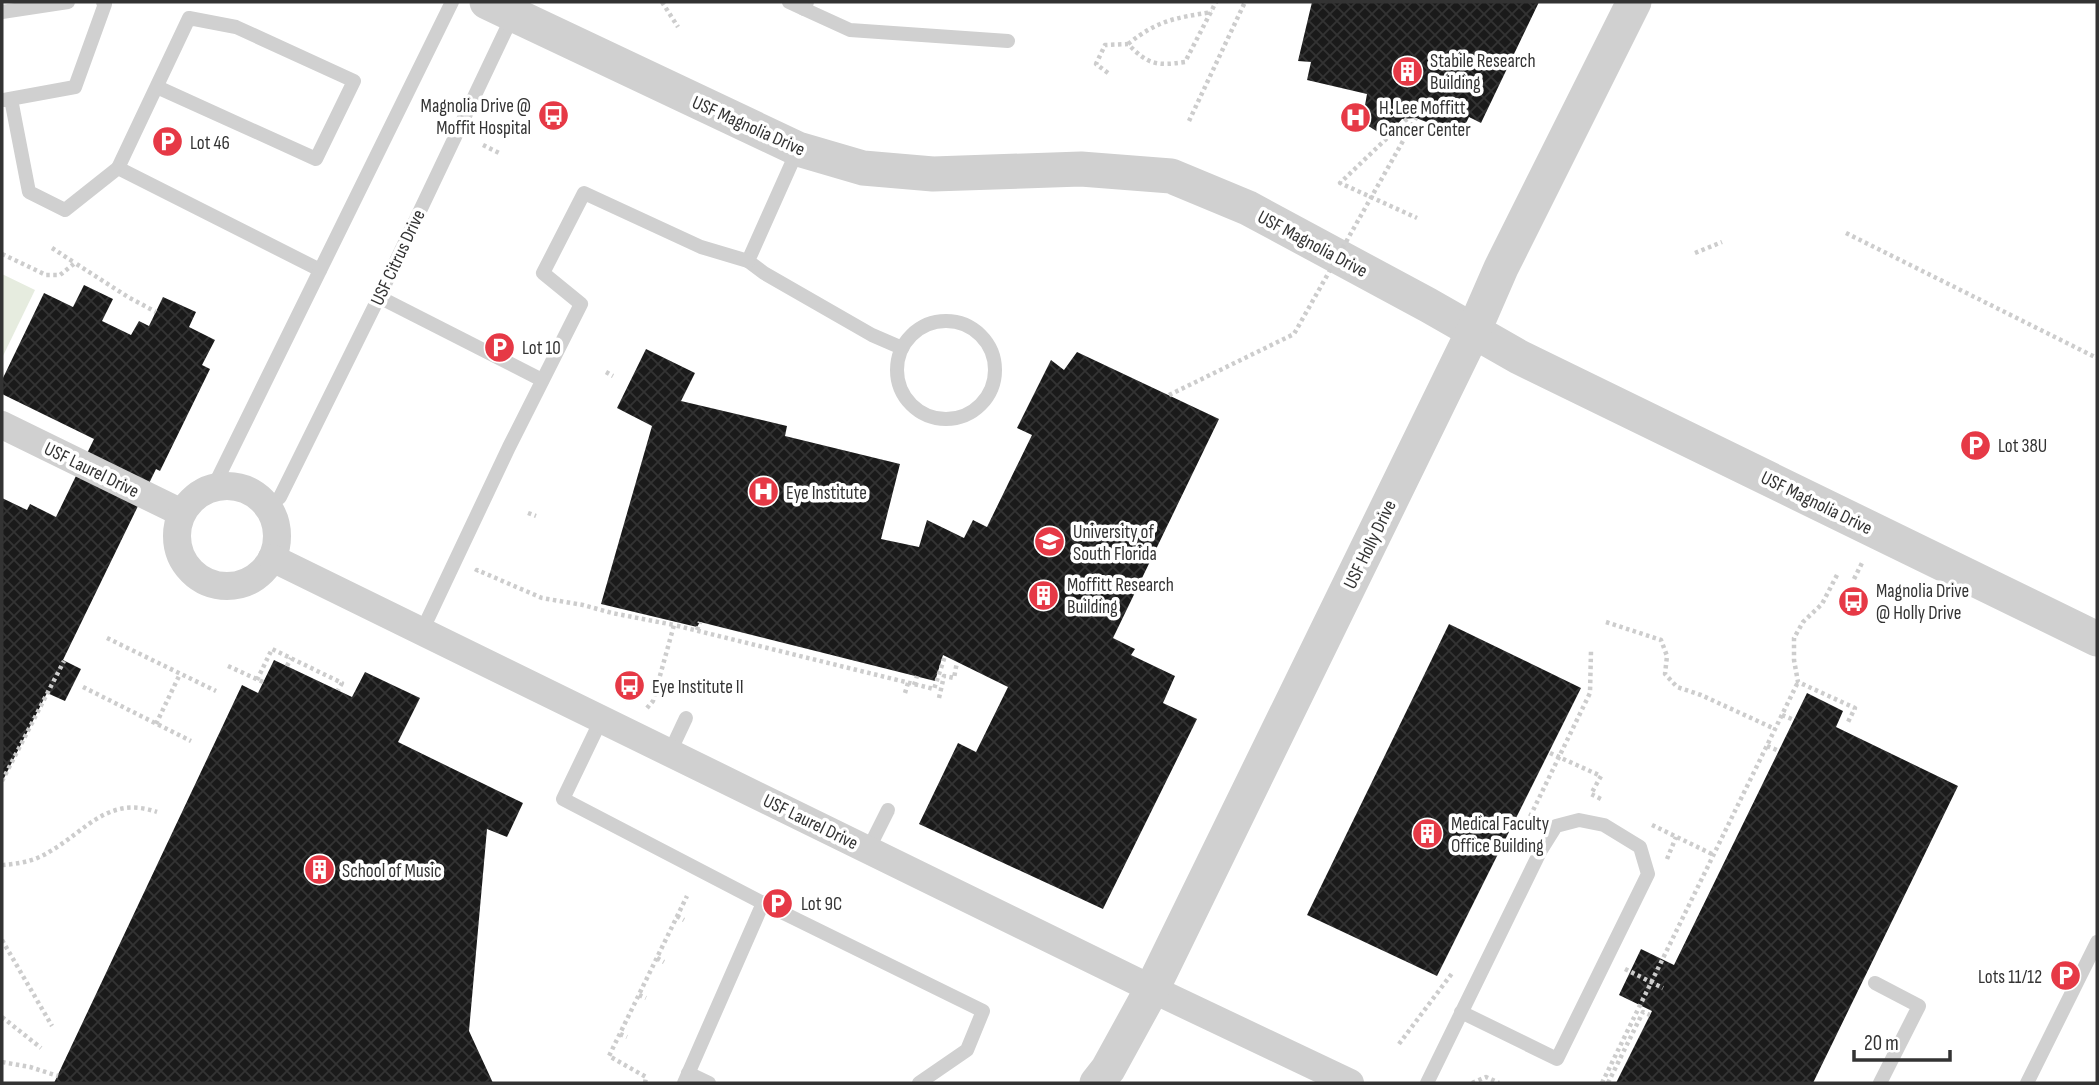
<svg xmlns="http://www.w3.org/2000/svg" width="2099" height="1085" font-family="'Sofia Sans Condensed',sans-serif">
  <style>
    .park { fill: #e6ecdf }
    .building { fill: url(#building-cross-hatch) }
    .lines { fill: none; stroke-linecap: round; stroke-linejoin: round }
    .path { stroke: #cdcdcd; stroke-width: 4.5; stroke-dasharray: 3.5 3.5; stroke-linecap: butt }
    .service { stroke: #d0d0d0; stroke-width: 14 }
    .minor { stroke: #d0d0d0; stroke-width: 28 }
    .tertiary { stroke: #d0d0d0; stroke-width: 35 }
    .path-bridge { stroke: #cdcdcd; stroke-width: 4.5; stroke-dasharray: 3.5 3.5; stroke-linecap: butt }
    .labels { text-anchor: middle; stroke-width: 7; stroke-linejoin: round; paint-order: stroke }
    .poi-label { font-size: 19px; fill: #333; stroke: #fff; text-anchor: start }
    .street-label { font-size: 19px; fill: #333; stroke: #fff }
  </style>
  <defs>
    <pattern id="building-cross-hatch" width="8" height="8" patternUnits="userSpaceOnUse" patternTransform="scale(1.75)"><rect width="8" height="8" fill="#1a1a1a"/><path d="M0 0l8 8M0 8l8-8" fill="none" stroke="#333"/></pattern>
  </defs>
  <rect width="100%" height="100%" fill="#fff"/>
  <path class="park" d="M2 274 35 290 2 358Z"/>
  <g class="building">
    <path d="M1312 2H1539L1481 123 1469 117 1460 135 1416 118 1402 119 1386 137 1362 122 1367 94 1307 80 1311 62 1298 61Z"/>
    <path d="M84 285 113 299 102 321 131 335 139 321 149 326 163 297 196 312 189 327 215 340 202 365 210 369 160 471 156 469 63 660 81 669 65 701 47 693 2 782V498L27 510 30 504 56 517 94 439 2 394V380L44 293 73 307Z"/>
    <path d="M646 349 695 373 681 401 787 426 785 436 900 464 881 539 919 547 927 520 964 538 973 520 987 527 1032 435 1017 428 1051 360 1064 370 1077 352 1219 419 1113 638 1135 649 1131 655 1175 676 1163 703 1197 719 1103 909 919 824 958 743 976 752 1008 687 943 655 935 681 700 622 697 627 601 604 652 426 617 408Z"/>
    <path d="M1449 624 1581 688 1437 976 1307 915Z"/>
    <path d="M274 660 352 697 365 672 420 698 398 742 523 803 507 837 487 829 469 1031 493 1083H54L242 685 258 693Z"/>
    <path d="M1807 693 1843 711 1836 727 1958 786 1813 1083H1616L1652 1011 1619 995 1641 949 1674 965Z"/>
  </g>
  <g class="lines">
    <g class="path">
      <path d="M662 2 678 27"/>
      <path d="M1128 44C1158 20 1175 18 1212 12"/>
      <path d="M1108 73 1096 64 1105 45 1128 44C1148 65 1157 66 1185 62L1216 2"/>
      <path d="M1407 119 1340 183 1417 218"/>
      <path d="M1189 121 1245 2"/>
      <path d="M483 145 501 154"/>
      <path d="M1846 233 2097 358"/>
      <path d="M52 248 75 263"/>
      <path d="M1695 253 1722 242"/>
      <path d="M2 254 46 275H60L75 263 128 297 156 312"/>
      <path d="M606 372 613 376"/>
      <path d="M528 513 536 516"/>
      <path d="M476 572 477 570 542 598 583 605 612 613 674 625"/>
      <path d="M1837 575 1822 604 1803 622 1794 638V660L1798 682 1855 708 1848 722"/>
      <path d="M1854 579 1863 561"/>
      <path d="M1606 622 1661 640 1667 656 1665 674 1677 687 1701 695 1775 729"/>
      <path d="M697 630 700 622"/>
      <path d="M107 638 216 691"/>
      <path d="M228 666 263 682"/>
      <path d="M287 666 291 658"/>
      <path d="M257 680 272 649 342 683 338 690"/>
      <path d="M914 685 917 676"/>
      <path d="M83 687 191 741"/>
      <path d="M905 693 908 683"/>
      <path d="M939 698 944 676 954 678 957 662"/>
      <path d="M647 708 653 701 674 625 934 689 945 656"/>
      <path d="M1782 715 1794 720"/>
      <path d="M156 724 180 674"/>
      <path d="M1767 746 1779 751"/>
      <path d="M1550 753 1601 776 1591 794 1601 799"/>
      <path d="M2 781 64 661"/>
      <path d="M1652 825 1714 855"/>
      <path d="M1524 829 1590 693 1591 651"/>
      <path d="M1667 859 1676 837"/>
      <path d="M2 865C18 864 35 861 49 852 86 831 108 795 157 812"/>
      <path d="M677 916 684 920"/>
      <path d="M2 940 52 1026"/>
      <path d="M657 958 664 962"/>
      <path d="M1625 969 1663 988"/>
      <path d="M639 995 646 998"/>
      <path d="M2 1017 41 1048"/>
      <path d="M620 1034 627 1037"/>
      <path d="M1399 1044 1453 972"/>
      <path d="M2 1062 30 1067 58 1076"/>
      <path d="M645 1083 646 1077 609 1056 687 896"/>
      <path d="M1472 1083 1486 1077 1499 1083"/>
      <path d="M1602 1083 1798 682"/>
      <path d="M1608 1083 1643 1012 1650 1015"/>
    </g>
    <g class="service">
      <path d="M789 2 804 9 807 2"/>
      <path d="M804 9 850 30 1008 41"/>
      <path d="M2 12 68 2"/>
      <path d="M157 87 316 159 354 81 236 27 189 18 118 168 320 270"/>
      <path d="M11 99 29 192 65 210 118 168"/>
      <path d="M4 100 75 87 105 4 103 2"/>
      <path d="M798 149 748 261 764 273 872 335 902 348"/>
      <path d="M379 297 542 380"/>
      <circle cx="946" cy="370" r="49"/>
      <path d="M213 488 452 2"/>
      <path d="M268 507 280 497 379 297 513 15"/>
      <path d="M422 631 509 447 581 304 543 273 584 193 701 247 748 261"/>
      <path d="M601 720 563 799 763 903"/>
      <path d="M670 752 686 718"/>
      <path d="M868 850 888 810"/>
      <path d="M1875 983 1919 1006 1880 1083"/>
      <path d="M688 1073 709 1083"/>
      <path d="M684 1083 763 903 983 1011 967 1050 919 1083"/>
      <path d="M1427 1083 1541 850 1556 826 1579 820 1604 825 1640 847 1648 874 1557 1059 1461 1012"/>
      <path d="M2027 1083 2097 942"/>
    </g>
    <g class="minor">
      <path d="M2 425 182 513"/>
      <circle cx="227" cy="536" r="50"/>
      <path d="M272 558 1152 989 1350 1083"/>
    </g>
    <g class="tertiary">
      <path d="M487 2 798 149 863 168 933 174 1081 169 1171 176 1248 208 1428 305 1519 357 2097 639"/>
      <path d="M1097 1083 1108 1069 1152 989 1474 330 1501 268 1634 2"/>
    </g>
    <path class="path-bridge" d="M1169 395 1294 334 1416 118"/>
  </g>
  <defs>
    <symbol id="building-disc" viewBox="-11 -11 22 22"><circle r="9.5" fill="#e63946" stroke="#fff"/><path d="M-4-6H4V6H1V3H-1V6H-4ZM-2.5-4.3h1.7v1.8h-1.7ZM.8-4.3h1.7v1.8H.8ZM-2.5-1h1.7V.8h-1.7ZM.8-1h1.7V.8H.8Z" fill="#fff"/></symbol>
    <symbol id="bus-disc" viewBox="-11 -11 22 22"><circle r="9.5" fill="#e63946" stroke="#fff"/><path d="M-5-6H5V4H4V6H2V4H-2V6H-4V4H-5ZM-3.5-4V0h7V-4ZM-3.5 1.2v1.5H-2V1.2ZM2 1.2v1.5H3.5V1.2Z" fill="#fff"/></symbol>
    <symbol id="hospital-disc" viewBox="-11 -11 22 22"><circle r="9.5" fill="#e63946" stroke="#fff"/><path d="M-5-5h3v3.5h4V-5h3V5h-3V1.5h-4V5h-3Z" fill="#fff"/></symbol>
    <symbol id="parking-disc" viewBox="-11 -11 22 22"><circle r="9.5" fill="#e63946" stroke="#fff"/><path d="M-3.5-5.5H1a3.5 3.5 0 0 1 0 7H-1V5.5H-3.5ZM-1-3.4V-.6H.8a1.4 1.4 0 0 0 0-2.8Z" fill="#fff"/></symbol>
    <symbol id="university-disc" viewBox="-11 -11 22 22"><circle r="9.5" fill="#e63946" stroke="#fff"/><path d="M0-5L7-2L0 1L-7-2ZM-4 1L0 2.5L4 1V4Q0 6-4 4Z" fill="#fff"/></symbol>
  </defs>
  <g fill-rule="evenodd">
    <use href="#building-disc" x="1390" y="54" width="35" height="35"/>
    <use href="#bus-disc" x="536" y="98" width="35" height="35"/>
    <use href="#hospital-disc" x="1338" y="100" width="35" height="35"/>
    <use href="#parking-disc" x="150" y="124" width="35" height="35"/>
    <use href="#parking-disc" x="482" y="330" width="35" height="35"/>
    <use href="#parking-disc" x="1958" y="428" width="35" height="35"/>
    <use href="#hospital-disc" x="746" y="474" width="35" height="35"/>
    <use href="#university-disc" x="1032" y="524" width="35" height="35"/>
    <use href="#building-disc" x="1026" y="578" width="35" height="35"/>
    <use href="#bus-disc" x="1836" y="584" width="35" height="35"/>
    <use href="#bus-disc" x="612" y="668" width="35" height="35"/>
    <use href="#building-disc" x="1410" y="816" width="35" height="35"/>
    <use href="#building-disc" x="302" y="852" width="35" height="35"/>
    <use href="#parking-disc" x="760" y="886" width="35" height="35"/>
    <use href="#parking-disc" x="2048" y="958" width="35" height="35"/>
  </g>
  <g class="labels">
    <g class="poi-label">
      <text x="1430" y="67">Stabile Research<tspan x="1430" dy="22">Building</tspan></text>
      <text x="531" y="112" text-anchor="end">Magnolia Drive @<tspan x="531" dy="22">Moffit Hospital</tspan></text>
      <text x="1379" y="114">H. Lee Moffitt<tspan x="1379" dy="22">Cancer Center</tspan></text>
      <text x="190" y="149">Lot 46</text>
      <text x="522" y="354">Lot 10</text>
      <text x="1998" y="452">Lot 38U</text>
      <text x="786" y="499">Eye Institute</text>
      <text x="1073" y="538">University of<tspan x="1073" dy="22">South Florida</tspan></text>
      <text x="1067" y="591">Moffitt Research<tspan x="1067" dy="22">Building</tspan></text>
      <text x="1876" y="597">Magnolia Drive<tspan x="1876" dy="22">@ Holly Drive</tspan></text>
      <text x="652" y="693">Eye Institute II</text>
      <text x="1451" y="830">Medical Faculty<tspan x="1451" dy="22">Office Building</tspan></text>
      <text x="342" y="877">School of Music</text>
      <text x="801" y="910">Lot 9C</text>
      <text x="2042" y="983" text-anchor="end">Lots 11/12</text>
    </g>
    <g class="street-label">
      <text transform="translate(749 125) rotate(24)" y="7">USF Magnolia Drive</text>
      <text transform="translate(1313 243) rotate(28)" y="7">USF Magnolia Drive</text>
      <text transform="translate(397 257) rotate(-65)" y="7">USF Citrus Drive</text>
      <text transform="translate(92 469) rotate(26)" y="7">USF Laurel Drive</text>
      <text transform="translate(1817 502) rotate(26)" y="7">USF Magnolia Drive</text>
      <text transform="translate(1369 544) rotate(-64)" y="7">USF Holly Drive</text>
      <text transform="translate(811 821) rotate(26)" y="7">USF Laurel Drive</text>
    </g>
  </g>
  <rect width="2099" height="1085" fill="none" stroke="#333333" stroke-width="7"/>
  <path d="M1854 1050v10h96v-10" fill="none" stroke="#333333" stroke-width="3.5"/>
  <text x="1864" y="1050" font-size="21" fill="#333333" stroke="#ffffff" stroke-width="5" paint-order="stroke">20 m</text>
</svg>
